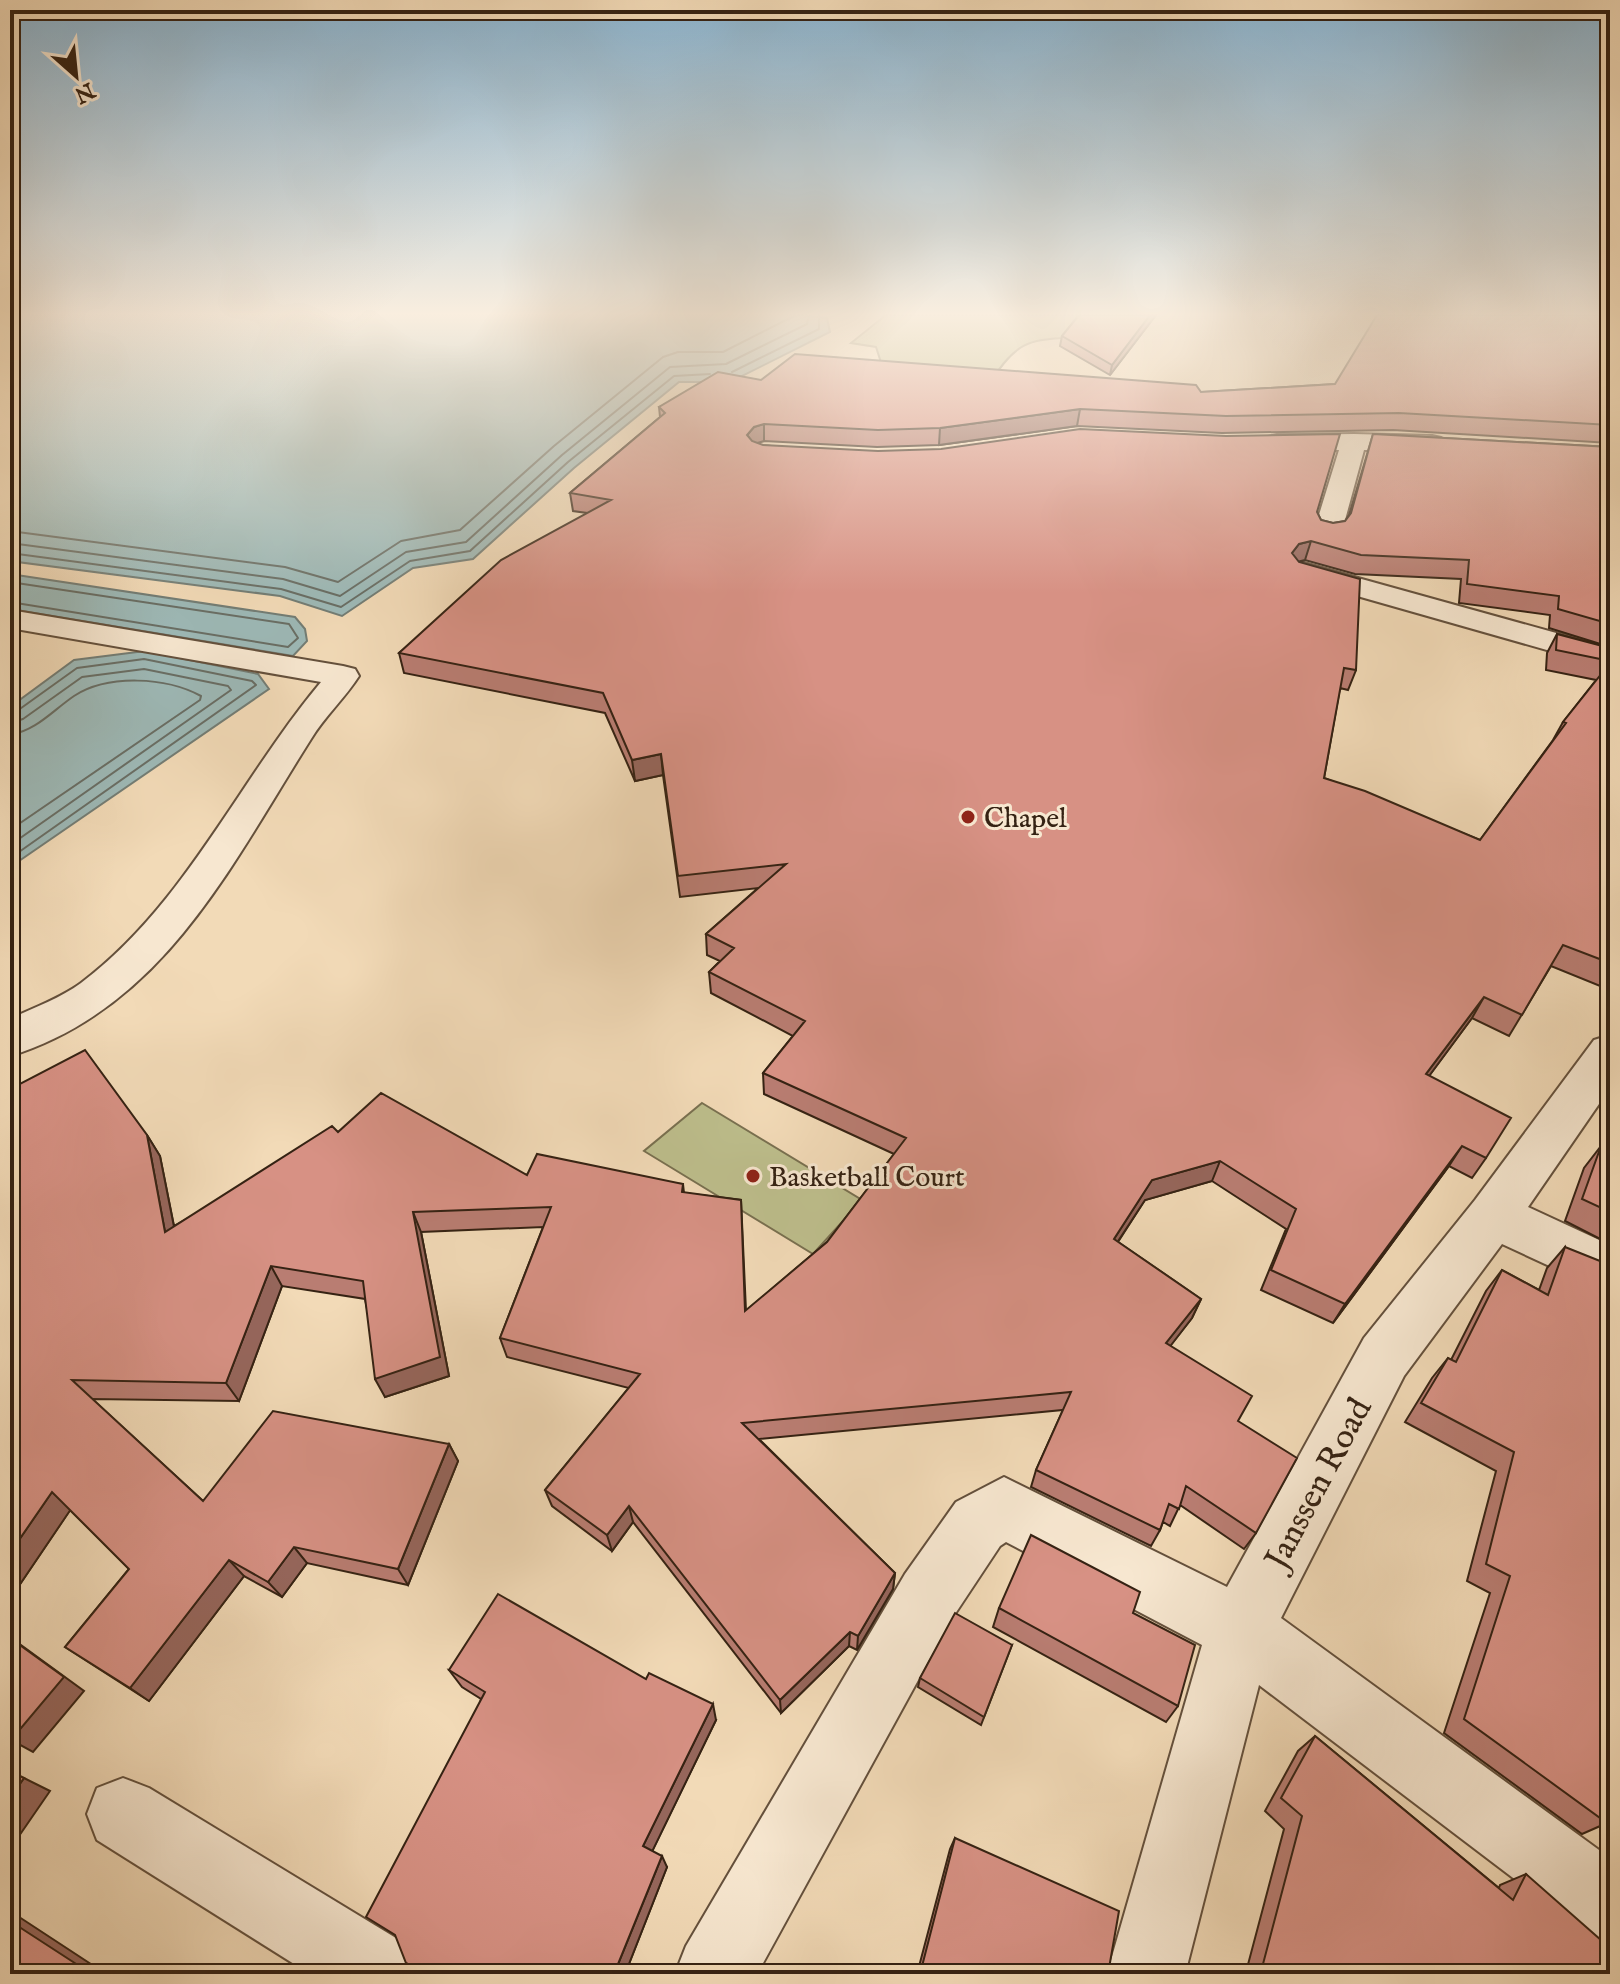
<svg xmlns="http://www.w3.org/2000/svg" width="1620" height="1984" font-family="'IM FELL English',serif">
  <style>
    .green { fill: #bdbe8c; stroke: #797050; stroke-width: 2 }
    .water { fill: #9db9b7; stroke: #737d75; stroke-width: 2 }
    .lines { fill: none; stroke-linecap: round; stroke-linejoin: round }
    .shore { stroke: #696e65; stroke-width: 2 }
    .minor-casing { stroke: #64503c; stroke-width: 4 }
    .minor { fill: #f7e7d0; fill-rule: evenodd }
    .wall { fill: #b97d72; stroke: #352213; stroke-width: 2 }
    .shaded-wall { fill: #96665c; stroke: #352213; stroke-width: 2 }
    .building { fill: #d79184; stroke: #352213; stroke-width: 2 }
    .poi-dot { fill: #8f2418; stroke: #f7e7d0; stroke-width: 3 }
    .labels { text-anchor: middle; stroke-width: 6; stroke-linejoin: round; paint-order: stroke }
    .poi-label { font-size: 28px; fill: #352213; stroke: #f7e7d0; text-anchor: start }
    .near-street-label { font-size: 34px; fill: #352213; stroke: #f7e7d0 }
  </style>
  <rect width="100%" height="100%" fill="#f2dab7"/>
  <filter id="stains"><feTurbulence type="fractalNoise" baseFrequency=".0025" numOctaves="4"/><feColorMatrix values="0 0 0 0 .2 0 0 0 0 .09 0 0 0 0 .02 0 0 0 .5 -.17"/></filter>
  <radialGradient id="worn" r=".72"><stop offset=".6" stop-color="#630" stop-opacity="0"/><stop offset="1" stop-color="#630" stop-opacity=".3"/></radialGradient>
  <g class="green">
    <path d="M886 315H1095L1084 336C1030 341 1020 336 989 384L885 375 876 347 851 343Z"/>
    <path d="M702 1103 862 1200 813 1254 644 1151Z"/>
  </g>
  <g class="water">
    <path d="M10 315H801L827 318 830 332 730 382H679L574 468 473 559 413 568 342 616 280 596 10 561Z"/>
    <path d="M10 574 295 617 305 629 307 641 293 656 10 609Z"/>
    <path d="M145 651 258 674 269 689 19 861 10 860V707L74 660Z"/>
  </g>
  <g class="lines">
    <g class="shore">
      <path d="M732 372 819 329V315"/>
      <path d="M10 531 285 567 338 582 401 541 460 530 554 446 663 357 678 352H723L796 315"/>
      <path d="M10 543 283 579 340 596 406 552 466 542 562 455 670 367 726 364 807 324 809 315"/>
      <path d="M10 553 281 589 341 607 410 561 470 551 568 462 674 376 710 374"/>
      <path d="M10 582 289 624 298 638 288 647 10 602"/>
      <path d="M10 712 17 711 77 668 144 659 252 681 256 685 19 852H10"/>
      <path d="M10 723 23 719 82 677 144 669 228 686 231 690 16 841 10 842"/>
      <path d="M10 735C37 730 52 711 74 696 108 674 166 677 201 696L200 700 10 830"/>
    </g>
    <defs>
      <g id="minor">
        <path d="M1354 434 1432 436 1441 438 1444 443 1441 448 1432 450H1364L1342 531 1338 537 1328 539 1318 537 1314 531 1339 450 1277 449 1268 447 1265 442 1268 437 1277 435Z"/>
        <path d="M1304 563 1610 648V668L1294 578 1289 572 1294 566Z"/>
        <path d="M10 610 343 666 355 669 359 676C345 698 325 716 311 739 231 865 164 1008 10 1056V1019C33 1008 61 998 81 983 185 905 239 780 321 682L10 628Z"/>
        <path d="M1610 1035V1088L1528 1207 1610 1245V1294L1502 1244 1404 1376 1281 1618 1610 1858V1942L1583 1931 1259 1685 1185 1974H1107L1202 1645 1006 1542 1000 1546 951 1620 757 1974H675L686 1946 905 1574 956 1502 1004 1477 1227 1587 1364 1338 1475 1200 1594 1040Z"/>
        <path d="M123 1778 149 1788 409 1946 420 1974H310L97 1840 87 1814 97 1788Z"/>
      </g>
    </defs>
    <use href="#minor" class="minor-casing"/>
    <use href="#minor" class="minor"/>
  </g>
  <g class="wall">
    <path d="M1079 315H1156L1110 375 1060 346 1062 336Z"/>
    <path d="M1610 315V443L1393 430 1222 433 1077 426 939 445 877 447 764 441 757 443 763 445 1317 512 1321 520 1333 523 1345 521 1349 515 1373 434 1610 447V647L1549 628 1550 615 1459 603 1461 579 1355 574 1305 560 1299 562 1356 670 1348 690 1340 688 1324 778 1480 840 1553 740 1563 722 1596 680 1546 670 1547 653 1557 634 1610 648V990L1551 966 1509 1036 1472 1018 1429 1076 1486 1158 1472 1178 1449 1166 1333 1323 1261 1290 1286 1229 1212 1181 1145 1200 1118 1242 1201 1299 1192 1318 1170 1346 1238 1421 1256 1533 1244 1549 1180 1505 1170 1526 1163 1522 1160 1530 1151 1546 1031 1487 1036 1470 1063 1410 759 1439 895 1573 893 1589 857 1650 849 1646 781 1713 633 1522 612 1551 552 1506 545 1490 629 1388 507 1357 500 1338 543 1227 421 1232 449 1376 385 1397 365 1299 282 1286 239 1401 92 1399 203 1501 449 1444 458 1461 408 1585 307 1563 282 1597 244 1576 149 1701 65 1647 129 1569 70 1510 10 1599V1089L147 1135 160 1156 174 1226 338 1132 527 1175 683 1184 684 1193 741 1200 746 1311 827 1242 894 1154 764 1094 763 1073 793 1036 711 993 709 972 720 961 707 955 706 934 758 888 680 897 663 775 635 781 605 713 404 673 399 653 587 513 573 511 570 493 660 417 659 407 761 380 1201 392 1335 384Z"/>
    <path d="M1601 1146 1610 1150V1244L1565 1221 1584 1168Z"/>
    <path d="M1565 1247 1607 1823 1582 1834 1444 1733 1490 1593 1467 1581 1496 1471 1405 1422 1432 1378 1448 1358 1451 1360 1486 1291 1502 1270 1539 1290 1547 1268Z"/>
    <path d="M999 1608 1133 1613 1178 1706 1166 1722 993 1627Z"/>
    <path d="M1012 1645 981 1725 918 1687 920 1678Z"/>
    <path d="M449 1670 716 1720 652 1851 667 1867 625 1974H426L481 1699 462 1687Z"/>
    <path d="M1315 1736 1499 1888 1500 1885 1526 1874 1610 1974H1249L1246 1972 1284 1829 1265 1811 1298 1751Z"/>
    <path d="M955 1838 1108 1974H917L950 1849Z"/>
  </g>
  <g class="shaded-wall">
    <path d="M1150 315H1156L1110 375 1112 365Z"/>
    <path d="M1080 409 1077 426 939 445 940 428Z"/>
    <path d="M764 424V441L754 444 747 435 754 427Z"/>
    <path d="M1311 541 1305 560 1293 563 1292 553 1299 544Z"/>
    <path d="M661 754 663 775 635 781 632 760Z"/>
    <path d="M1484 997 1472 1018 1415 1095 1426 1074Z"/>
    <path d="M147 1135 160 1156 179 1252 165 1232Z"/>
    <path d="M1462 1146 1449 1166 1333 1323 1345 1304Z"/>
    <path d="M1220 1161 1212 1181 1145 1200 1107 1258 1114 1239 1152 1180Z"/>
    <path d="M413 1212 421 1232 449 1376 385 1397 375 1379Z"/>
    <path d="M271 1266 282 1286 239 1401 226 1383Z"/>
    <path d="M1201 1299 1192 1318 1158 1362 1166 1343Z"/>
    <path d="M449 1444 458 1461 408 1585 398 1569Z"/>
    <path d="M52 1492 71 1509 10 1599V1553Z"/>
    <path d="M629 1506 633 1522 612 1551 607 1535Z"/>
    <path d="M294 1547 307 1563 282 1597 268 1582Z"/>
    <path d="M229 1560 244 1576 149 1701 130 1688Z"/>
    <path d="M895 1573 893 1589 857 1650 858 1636Z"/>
    <path d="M850 1632 849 1646 781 1713 780 1700Z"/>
    <path d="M10 1637 84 1691 33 1752 11 1740Z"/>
    <path d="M713 1704 716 1720 649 1858 643 1846Z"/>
    <path d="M24 1778 50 1791 10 1849V1798Z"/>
    <path d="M662 1856 667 1867 625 1974H614Z"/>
    <path d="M10 1911 106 1974H85L10 1921Z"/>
  </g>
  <g class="building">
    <path d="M1079 315H1150L1112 365 1062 336Z"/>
    <path d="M1377 315H1610V425L1399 413 1226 416 1080 409 940 428 878 430 764 424 754 427 747 435 752 441 763 445 878 451 941 449 1080 429 1226 436 1340 434 1317 512 1321 520 1333 523 1345 521 1351 513 1373 434 1610 447V624L1558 609 1559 596 1467 584 1469 560 1361 555 1311 541 1299 544 1292 553 1299 562 1360 579 1356 670 1344 668 1324 778 1365 791 1480 840 1566 723 1563 722 1610 663V963L1563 945 1522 1015 1484 997 1426 1074 1511 1118 1486 1158 1462 1146 1345 1304 1271 1270 1296 1209 1220 1161 1152 1180 1114 1239 1201 1299 1166 1343 1252 1396 1238 1421 1297 1458 1256 1533 1186 1486 1179 1509 1169 1504 1160 1530 1036 1470 1071 1392 742 1423 895 1573 858 1636 850 1632 780 1700 629 1506 607 1535 545 1490 640 1374 500 1338 551 1207 413 1212 440 1357 375 1379 363 1281 271 1266 226 1383 72 1380 203 1501 273 1411 449 1444 398 1569 294 1547 268 1582 229 1560 130 1688 65 1647 129 1569 52 1492 10 1553V1089L85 1050 147 1135 165 1232 332 1126 338 1132 381 1093 527 1175 537 1154 683 1184 682 1192 741 1200 745 1311 827 1242 906 1138 763 1073 805 1021 709 972 734 948 706 934 786 864 678 876 661 754 632 760 603 693 399 653 501 560 611 500 570 493 665 413 659 407 718 372 761 380 795 354 1196 385 1201 392 1335 384Z"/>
    <path d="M1557 634 1610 648V661L1556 650Z"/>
    <path d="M1601 1146 1610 1150V1212L1582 1199Z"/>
    <path d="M1565 1247 1610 1265V1812L1607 1823 1464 1719 1510 1576 1486 1564 1514 1452 1421 1403 1448 1358 1456 1362 1502 1270 1548 1295Z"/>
    <path d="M1031 1535 1140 1592 1133 1613 1195 1645 1178 1706 999 1608Z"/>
    <path d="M498 1594 646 1679 649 1673 713 1704 643 1846 662 1856 614 1974H426L406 1963 395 1935 366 1917 485 1692 449 1670Z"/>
    <path d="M955 1613 1012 1645 984 1717 920 1678Z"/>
    <path d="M10 1638 64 1677 11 1740 10 1739Z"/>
    <path d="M1315 1736 1513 1900 1526 1874 1610 1948V1974H1453L1443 1965 1442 1974H1278L1263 1964 1302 1816 1281 1798Z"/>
    <path d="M10 1771 24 1778 10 1798Z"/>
    <path d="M955 1838 1119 1911 1108 1974H920Z"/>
    <path d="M10 1921 87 1971 85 1974H10Z"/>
  </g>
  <linearGradient id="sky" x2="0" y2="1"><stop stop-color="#8ab6d4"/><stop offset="0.53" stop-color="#f9eedf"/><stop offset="1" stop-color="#f9eedf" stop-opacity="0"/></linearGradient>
  <rect width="1620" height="593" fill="url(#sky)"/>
  <g class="poi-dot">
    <circle cx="968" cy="817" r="8"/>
    <circle cx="753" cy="1176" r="8"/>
  </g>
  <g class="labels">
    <g class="poi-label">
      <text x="984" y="827">Chapel</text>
      <text x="769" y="1186">Basketball Court</text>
    </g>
    <g class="near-street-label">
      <text transform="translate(1317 1483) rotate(-62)" y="12">Janssen Road</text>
    </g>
  </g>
  <rect width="1620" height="1984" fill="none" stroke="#f2dab7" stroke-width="40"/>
  <rect x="12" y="12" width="1596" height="1960" fill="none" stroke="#352213" stroke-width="4"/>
  <rect x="20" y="20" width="1580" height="1944" fill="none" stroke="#352213" stroke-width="2"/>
  <g transform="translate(76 76) rotate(153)" stroke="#f7e7d0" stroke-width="6" paint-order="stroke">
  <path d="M0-6L14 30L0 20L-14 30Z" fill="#352213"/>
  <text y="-12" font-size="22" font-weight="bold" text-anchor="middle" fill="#352213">N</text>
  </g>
  <rect width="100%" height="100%" filter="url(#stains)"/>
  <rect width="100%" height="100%" fill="url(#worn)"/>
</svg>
